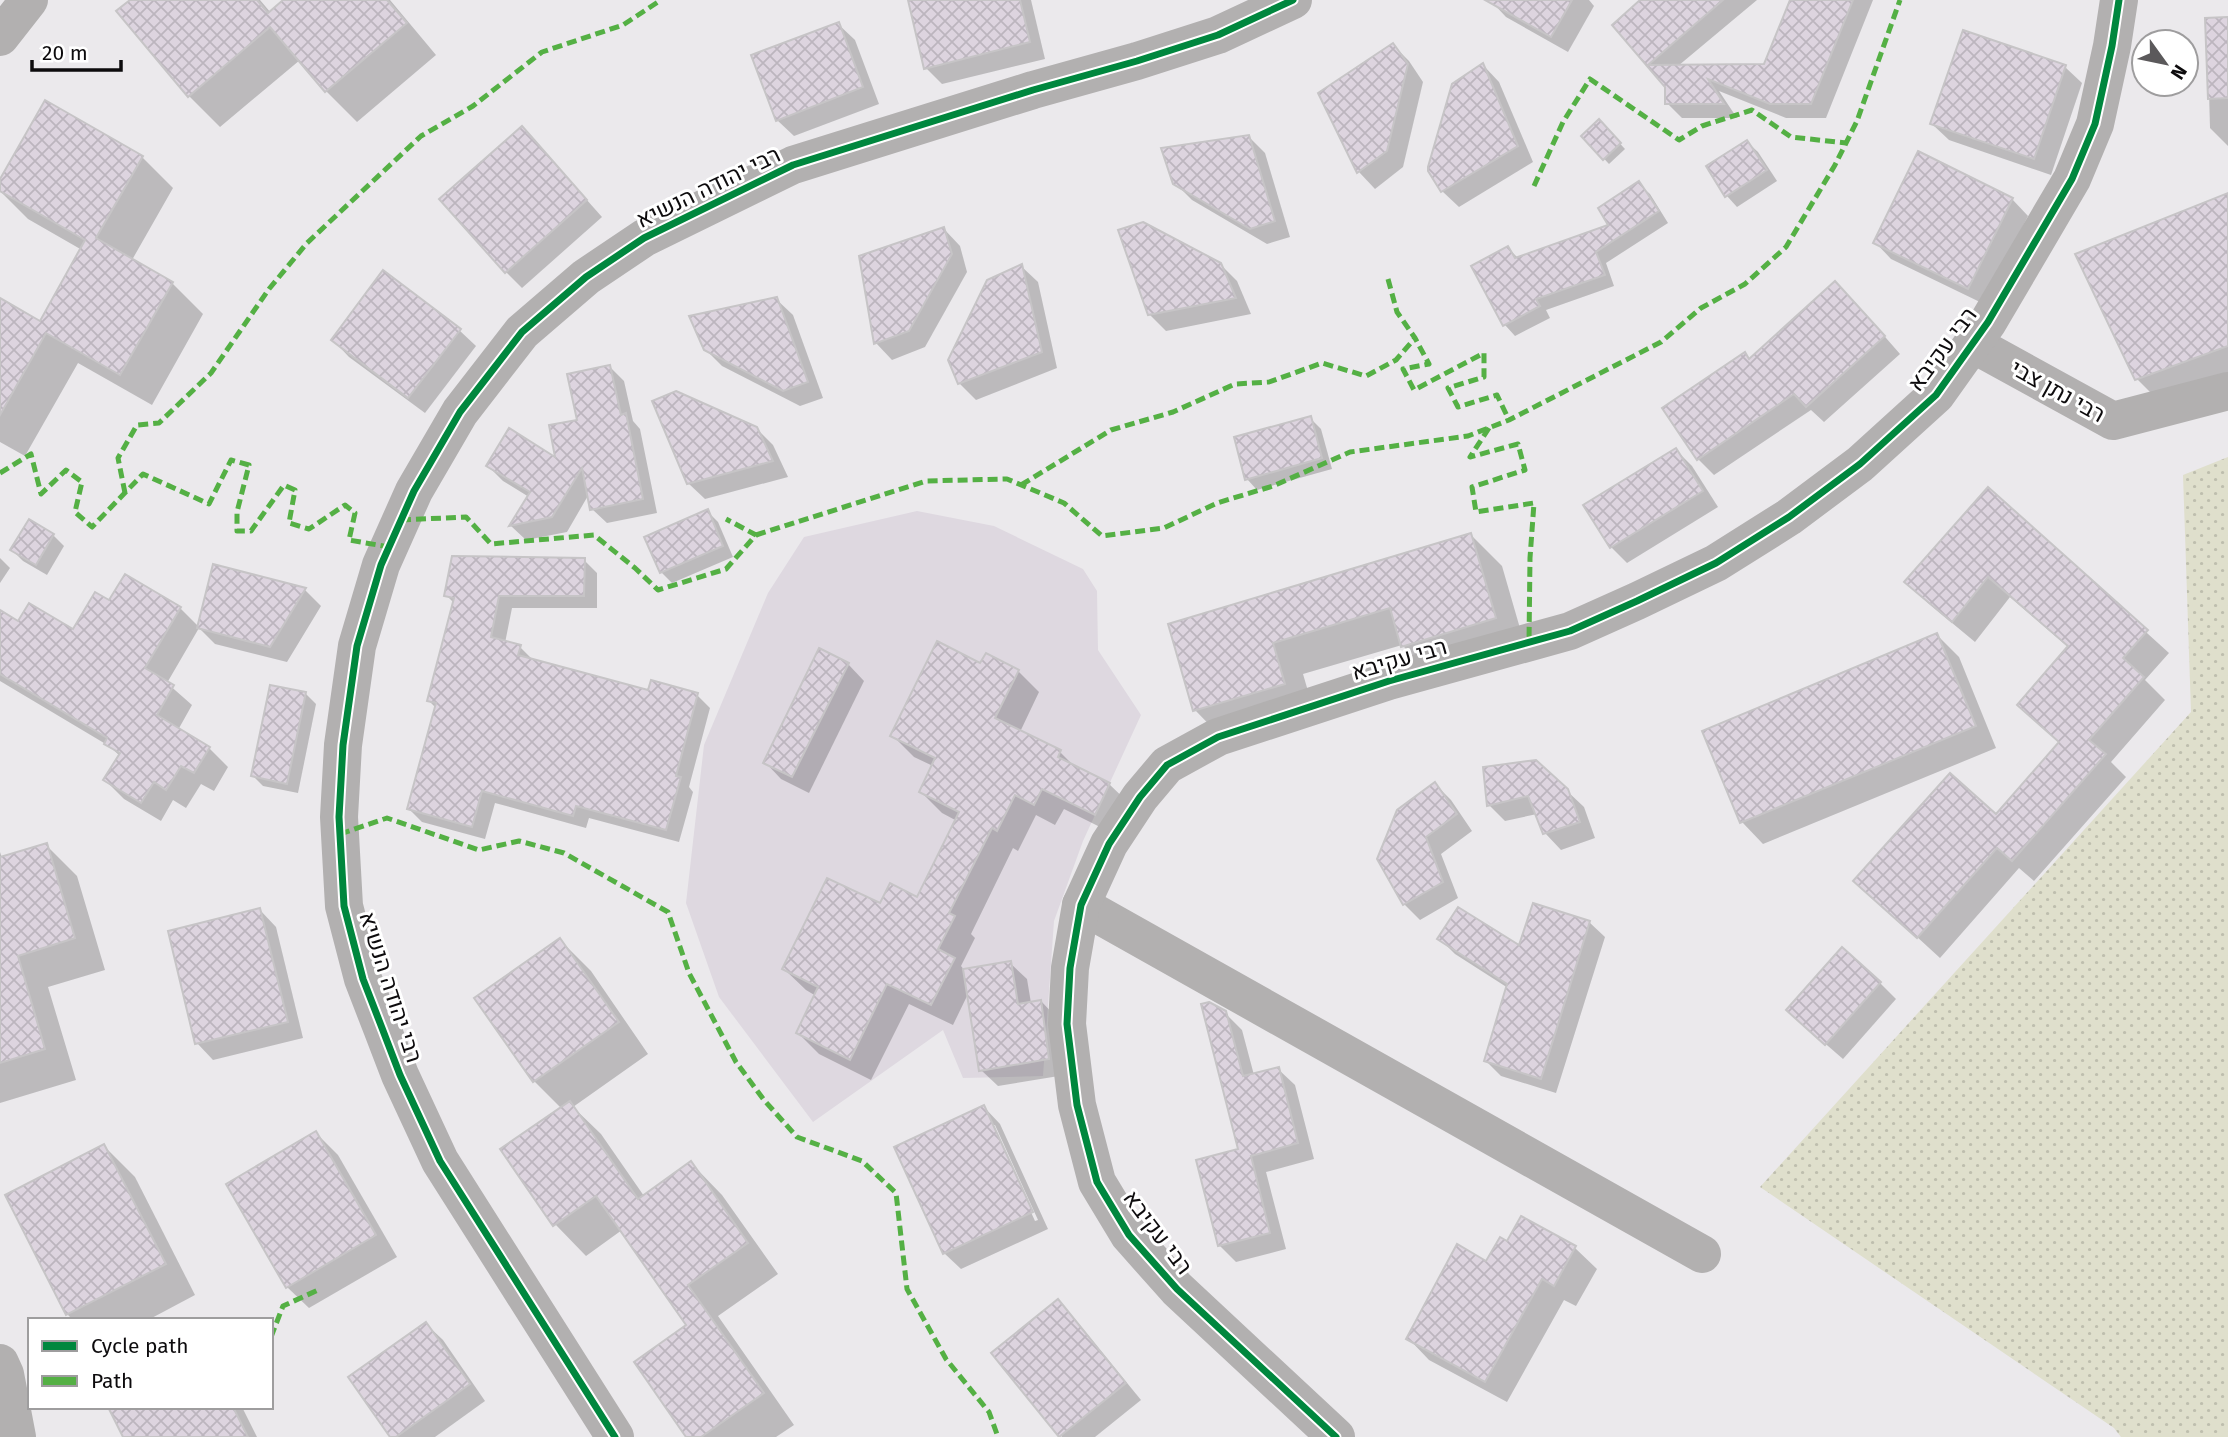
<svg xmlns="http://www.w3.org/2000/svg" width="2228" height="1437" font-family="'Fira Sans',Heebo,sans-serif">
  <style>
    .built { fill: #ded8e0 }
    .grass { fill: url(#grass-dots) }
    .shadow { fill: #0003; fill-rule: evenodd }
    .building { fill: url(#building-cross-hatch); stroke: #c6c4c6; stroke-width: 2 }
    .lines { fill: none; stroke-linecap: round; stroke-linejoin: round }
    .minor { stroke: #b2b0b0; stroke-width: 38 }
    .quiet { stroke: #54b044; stroke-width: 5; stroke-dasharray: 10 5; stroke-linecap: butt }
    .cycleway-casing { stroke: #fff; stroke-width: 11 }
    .cycleway { stroke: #00873e; stroke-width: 7 }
    .labels { text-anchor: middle; stroke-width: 6; stroke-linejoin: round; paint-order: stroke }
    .street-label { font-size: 23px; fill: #0d0b0d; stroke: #fff }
  </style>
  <defs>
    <pattern id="grass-dots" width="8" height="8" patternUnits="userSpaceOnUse" patternTransform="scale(1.75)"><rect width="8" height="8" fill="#dfdfcc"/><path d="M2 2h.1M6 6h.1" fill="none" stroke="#bebeae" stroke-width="1.8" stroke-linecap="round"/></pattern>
    <pattern id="building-cross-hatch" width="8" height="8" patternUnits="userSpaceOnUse" patternTransform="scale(1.75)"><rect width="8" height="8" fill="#ddd4df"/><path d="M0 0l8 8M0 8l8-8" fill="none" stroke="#bcb5be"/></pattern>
  </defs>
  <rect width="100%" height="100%" fill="#ebe9ec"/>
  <path class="built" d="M917 511 994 526 1083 569 1097 591 1098 650 1141 715 1083 841 1054 921 1043 1076 963 1078 943 1030 813 1122 719 997 686 903 704 745 768 593 804 537Z"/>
  <path class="grass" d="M2228 457V1437H2121L2114 1428 1760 1187 2191 712 2183 475Z"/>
  <g class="shadow">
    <path d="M133 0H260L271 13 286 0H390L436 55 357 122 326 91 300 60 220 127 189 96Z"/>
    <path d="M914 0H1031L1045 59 942 84 926 68Z"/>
    <path d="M1490 0H1589L1594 6 1568 52 1506 17Z"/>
    <path d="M1643 0H1757L1678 66H1765L1792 0H1873L1826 118H1786L1719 91 1737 118H1682L1667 103V87L1614 25Z"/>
    <path d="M2207 19H2228V146L2210 128Z"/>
    <path d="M838 24 855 40 879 104 794 136 777 120Z"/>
    <path d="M1393 45 1409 61 1423 82 1403 167 1375 189 1359 172 1321 93Z"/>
    <path d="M1483 65 1499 82 1533 162 1459 207 1442 191Z"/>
    <path d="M2065 67 2082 83 2051 175 1949 140 1932 124Z"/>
    <path d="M1599 121 1625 149 1609 164 1583 136Z"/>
    <path d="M1249 137 1265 153 1290 237 1267 244 1192 200 1175 183Z"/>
    <path d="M1747 142 1758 152 1777 181 1737 207 1727 196 1708 167Z"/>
    <path d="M538 145 602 217 522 288 506 272Z"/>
    <path d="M142 157 173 188 132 260 172 283 203 314 152 405 78 363 25 456 0 442V300L40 323 82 250 28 219 0 191V183Z"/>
    <path d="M1639 184 1650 194 1668 223 1606 263 1614 286 1546 310 1550 318 1515 336 1505 325 1473 266 1508 248 1518 258 1611 225Z"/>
    <path d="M2228 195V375L2159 401 2137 379 2078 255Z"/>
    <path d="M2012 199 2028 216 1984 304 1891 259 1875 242Z"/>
    <path d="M944 229 960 246 967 272 925 347 892 360 876 343 861 257Z"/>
    <path d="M1220 264 1237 281 1251 314 1166 331 1149 314Z"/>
    <path d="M1021 266 1038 282 1057 368 976 400 959 383Z"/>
    <path d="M776 299 793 315 823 398 800 406 722 366 705 349Z"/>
    <path d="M1852 299 1900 354 1824 422 1811 410 1714 475 1698 459 1745 354 1750 360Z"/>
    <path d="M459 330 476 346 425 413 349 357 333 340Z"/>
    <path d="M610 367 624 381 633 421 640 429 657 513 607 523 592 509 589 494 567 532 526 540 511 526 529 497 503 481 488 466 558 460Z"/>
    <path d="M1310 418 1321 429 1332 469 1257 490 1247 479Z"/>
    <path d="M756 428 773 445 788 477 705 499 688 483Z"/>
    <path d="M1676 450 1692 466 1718 507 1627 563 1611 547Z"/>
    <path d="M1988 489 2169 653 2145 680 2165 700 2111 762 2126 777 2034 881 2019 868 1940 958 1856 881 1997 816 2061 744 2019 705 2069 648 2010 597 1975 642 1928 603 1906 582Z"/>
    <path d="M708 512 718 522 733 557 672 583 661 572 646 538Z"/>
    <path d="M53 535 64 546 47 575 23 561 12 550Z"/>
    <path d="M1471 535 1502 566 1526 649 1434 677 1402 645 1303 674 1315 715 1226 742 1195 710 1170 626Z"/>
    <path d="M0 558 10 568 0 583Z"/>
    <path d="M584 560 597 573V608H512L505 643 520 647 533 660 649 692 697 695 710 708 689 787 693 792 679 842 589 818 586 828 495 803 485 839 422 822 409 809 436 708 428 700 454 603 446 595Z"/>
    <path d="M305 590 321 606 287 662 215 644 199 628 167 683 192 705 178 730 209 748 228 767 214 791 201 784 186 808 173 800 161 821 124 799 105 780 120 756 109 746 0 681V612L19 623 73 632 110 603 180 608 199 627Z"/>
    <path d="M1937 635 1959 657 1996 748 1763 844 1742 822 1704 732Z"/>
    <path d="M848 664 864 681 809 793 781 779 765 762Z"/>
    <path d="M981 666 1018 671 1039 692 1020 732 1060 752 1077 769 1109 784 1131 805 1116 835 1064 809 1055 825 1036 815 1018 851 1013 848 971 934 975 938 961 966 965 971 1010 963 1027 979 1031 1003 1041 1001 1057 1018 1065 1075 998 1086 981 1070 968 994 953 1025 909 1004 871 1080 819 1054 798 1033 816 996 806 990 784 969 881 906 918 900 957 821 942 813 921 792 933 766 914 757 892 735Z"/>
    <path d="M305 693 316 704 298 793 263 786 252 775Z"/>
    <path d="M1485 768 1566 790 1584 807 1595 838 1561 850 1545 833 1537 814 1505 821 1489 805Z"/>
    <path d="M1435 784 1451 800 1472 831 1441 854 1458 898 1420 920 1404 904Z"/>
    <path d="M46 845 77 876 105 970 48 987 76 1080 0 1103V852L2 858Z"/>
    <path d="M260 910 276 927 303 1038 213 1060 197 1043Z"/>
    <path d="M1589 922 1605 937 1556 1093 1501 1076 1486 1061 1508 988 1455 954 1440 939 1520 948Z"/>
    <path d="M560 940 591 971 648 1054 573 1107 601 1134 644 1196 691 1163 722 1195 778 1274 718 1316 794 1425 776 1437H688V1326L622 1230 586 1256 555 1224 562 1109 534 1081Z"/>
    <path d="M1880 983 1896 999 1843 1059 1805 1026Z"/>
    <path d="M1225 1013 1242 1030 1254 1075 1278 1069 1295 1085 1314 1159 1266 1172 1286 1249 1236 1262 1219 1245 1240 1150Z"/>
    <path d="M984 1107 1000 1124 1048 1229 961 1269 944 1253ZM991 1125H995L1038 1220 1035 1221Z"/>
    <path d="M316 1133 338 1155 397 1257 309 1308 287 1287Z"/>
    <path d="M104 1146 135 1177 195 1295 148 1320H73L67 1314Z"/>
    <path d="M1508 1243 1575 1248 1597 1269 1576 1306 1564 1300 1507 1402 1429 1360 1408 1338Z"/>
    <path d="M1058 1301 1074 1318 1141 1400 1095 1437H1062L994 1353Z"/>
    <path d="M426 1324 443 1340 485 1401 435 1437H392Z"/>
    <path d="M110 1407H242L257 1437H125Z"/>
  </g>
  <g class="building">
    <path d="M130 0H257L268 13 283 0H387L407 23 325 92 270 27 188 97 116 11Z"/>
    <path d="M908 0H1020L1030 42 924 69Z"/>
    <path d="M1485 0H1572L1551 37Z"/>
    <path d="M1640 0H1723L1648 65 1764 64 1790 0H1853L1811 104H1770L1708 79 1724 104H1665V87L1612 25Z"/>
    <path d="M2228 17V98L2208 99 2205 18Z"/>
    <path d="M839 22 863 87 776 121 751 55Z"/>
    <path d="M1963 30 2066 65 2034 159 1930 124Z"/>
    <path d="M1393 43 1408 64 1387 151 1357 173 1318 93Z"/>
    <path d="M1483 63 1518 146 1441 192 1428 171V167L1452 84Z"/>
    <path d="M45 100 143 156 96 238 173 282 120 375 46 333 0 415V298L40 321 85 240 0 191V179Z"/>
    <path d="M1599 119 1621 143 1603 160 1581 136Z"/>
    <path d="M522 126 587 200 505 273 439 199Z"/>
    <path d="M1249 135 1275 221 1250 229 1173 184 1161 148Z"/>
    <path d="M1747 140 1767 170 1725 197 1706 166Z"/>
    <path d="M1918 151 2013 198 1968 289 1873 243Z"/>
    <path d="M1639 181 1659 211 1596 252 1605 275 1536 299 1540 306 1503 326 1471 266 1508 246 1515 258 1608 225 1598 208Z"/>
    <path d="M2228 193V346L2135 380 2075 254Z"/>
    <path d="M1143 222 1221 263 1236 298 1148 315 1118 230Z"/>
    <path d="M944 227 952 254 909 331 874 344 859 256Z"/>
    <path d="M1022 264 1042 352 958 384 948 360 987 280Z"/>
    <path d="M383 270 461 329 408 398 331 340Z"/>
    <path d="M1835 281 1885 336 1806 407 1794 394 1697 460 1662 408 1745 352 1749 359Z"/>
    <path d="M777 297 808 382 783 391 704 350 689 316Z"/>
    <path d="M610 365 621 415 626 413 643 499 590 510 582 468 552 517 509 526 530 492 486 466 509 428 555 457 549 425 577 420 567 374Z"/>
    <path d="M676 391 757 427 773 461 687 484 652 401Z"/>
    <path d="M1311 416 1322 458 1245 480 1234 437Z"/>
    <path d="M1676 448 1703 491 1610 548 1583 505Z"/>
    <path d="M1988 487 2148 630 2123 658 2144 677 2089 740 2106 754 2012 861 1997 848 1917 938 1853 881 1950 773 1996 814 2059 742 2017 705 2068 646 1988 577 1952 622 1904 582Z"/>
    <path d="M708 509 723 546 660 573 644 537Z"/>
    <path d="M29 519 54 534 36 565 10 550Z"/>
    <path d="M1471 533 1496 618 1401 647 1390 608 1273 643 1285 684 1193 711 1168 624Z"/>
    <path d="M452 556 585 558 584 596H499L491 637 521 645 518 655 648 690 651 680 698 693 676 776 681 777 666 830 576 806 573 816 482 791 472 827 407 809 436 703 427 701 454 598 444 596Z"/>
    <path d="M213 564 306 588 270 647 197 628Z"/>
    <path d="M125 574 181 607 145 668 174 685 157 715 210 747 194 773 181 766 166 790 154 782 141 803 103 780 120 753 104 744 107 738 0 674V610L18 621 29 603 73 629 95 592 109 600Z"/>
    <path d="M1937 633 1976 726 1740 823 1702 731Z"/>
    <path d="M937 641 980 663 986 653 1019 670 995 718 1061 750 1058 757 1110 783 1095 815 1042 789 1034 805 1015 795 997 831 992 828 949 913 955 916 938 949 955 958 931 1005 887 984 850 1060 796 1033 818 987 782 969 827 878 880 903 890 883 917 897 959 812 919 792 935 758 890 736Z"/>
    <path d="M819 648 849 663 792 777 763 763Z"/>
    <path d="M270 685 306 692 287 784 251 776Z"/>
    <path d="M1536 760 1568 789 1580 822 1543 834 1528 796 1487 806 1483 767Z"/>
    <path d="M1435 782 1457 814 1426 837 1443 882 1403 905 1377 859 1397 810Z"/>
    <path d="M47 843 75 938 18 956 45 1049 0 1063V857Z"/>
    <path d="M1533 903 1590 921 1541 1079 1484 1061 1507 984 1437 939 1458 907 1519 945Z"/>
    <path d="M260 908 288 1022 195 1044 168 931Z"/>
    <path d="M560 938 619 1022 533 1082 474 998Z"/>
    <path d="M1842 947 1881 982 1825 1045 1786 1010Z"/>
    <path d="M1011 961 1018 1004 1041 1000 1049 1059 979 1071 963 969Z"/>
    <path d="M1209 1002 1226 1011 1243 1076 1279 1067 1298 1143 1251 1156 1270 1233 1218 1246 1196 1160 1238 1149 1201 1004Z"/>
    <path d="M570 1101 638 1199 691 1161 748 1243 688 1285 764 1393 701 1437H686L634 1362 686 1325 596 1196 553 1226 500 1149Z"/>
    <path d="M984 1105 1033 1212 943 1254 894 1147Z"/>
    <path d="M316 1131 376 1235 286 1288 226 1184Z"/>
    <path d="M104 1144 166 1264 66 1315 5 1195Z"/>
    <path d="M1521 1216 1576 1246 1554 1286 1542 1279 1485 1382 1406 1339 1457 1244 1486 1261 1500 1237 1507 1241Z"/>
    <path d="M1058 1299 1126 1383 1059 1437 991 1353Z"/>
    <path d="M426 1322 470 1384 396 1437H390L348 1377Z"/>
    <path d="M108 1407H233L248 1437H123Z"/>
  </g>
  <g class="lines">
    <g class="minor">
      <path d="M0 37 29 0"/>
      <path d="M1973 344 2113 421 2228 391"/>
      <path d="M1081 905 1702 1254"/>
      <path d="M0 1363 5 1374 17 1437"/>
      <path d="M615 1437 440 1161 400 1075 382 1028 363 979 344 906 339 817 343 745 357 646 381 565 414 491 460 412 522 332 586 277 644 238 793 165 1033 90 1137 61 1218 35 1293 0"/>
      <path d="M1336 1437 1177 1289 1129 1235 1097 1182 1077 1105 1067 1024 1070 968 1081 905 1109 844 1140 797 1167 765 1218 737 1389 681 1570 631 1637 601 1716 563 1789 517 1860 464 1936 395 1988 322 2072 179 2095 124 2112 46 2119 0"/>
    </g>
    <g class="quiet">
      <path d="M1534 186 1563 122 1590 79 1679 140 1702 126 1752 110 1791 137 1846 143"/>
      <path d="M1388 279 1397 312 1415 338 1429 364 1403 369 1414 390 1484 353V377L1448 388 1458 407 1497 395 1509 420"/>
      <path d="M1489 428 1470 457 1518 444 1525 470 1472 487 1476 512 1534 503 1530 558 1529 642"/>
      <path d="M0 473 31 454 41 494 66 470 82 482 75 512 92 527 143 474 209 504 231 460 249 465 237 512V531H251L284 485 295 490 289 523 309 529 345 505 355 513 349 540 389 547"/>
      <path d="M1021 485 1111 430 1173 412 1235 384 1269 382 1322 363 1366 376 1396 360 1415 338"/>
      <path d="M125 493 118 458 137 425 159 423 211 373 269 289 307 243 421 136 473 106 542 52 623 25 661 0"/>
      <path d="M401 520 466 517 491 544 594 535 635 568 658 590 726 569 756 535 726 519"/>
      <path d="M756 535 926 481 1007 479 1064 503 1102 536 1164 528 1217 503 1273 486 1350 452 1468 436 1509 420 1661 342 1701 308 1745 284 1786 247 1835 165 1857 121 1900 0"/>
      <path d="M340 834 387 818 479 850 519 841 564 853 668 912 689 973 736 1062 764 1100 797 1137 862 1161 896 1193 907 1289 946 1359 989 1412 998 1437"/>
      <path d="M271 1337 283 1306 318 1290"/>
    </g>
    <defs>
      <g id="cycleway">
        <path d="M615 1437 440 1161 400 1075 382 1028 363 979 344 906 339 817 343 745 357 646 381 565 414 491 460 412 522 332 586 277 644 238 793 165 1033 90 1137 61 1218 35 1293 0"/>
        <path d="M1336 1437 1177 1289 1129 1235 1097 1182 1077 1105 1067 1024 1070 968 1081 905 1109 844 1140 797 1167 765 1218 737 1389 681 1570 631 1637 601 1716 563 1789 517 1860 464 1936 395 1988 322 2072 179 2095 124 2112 46 2119 0"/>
      </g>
    </defs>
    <use href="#cycleway" class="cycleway-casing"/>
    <use href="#cycleway" class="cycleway"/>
  </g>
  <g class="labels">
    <g class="street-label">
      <text transform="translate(708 187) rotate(-26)" y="8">רבי יהודה הנשיא</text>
      <text transform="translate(1942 349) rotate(-53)" y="8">רבי עקיבא</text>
      <text transform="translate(2058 391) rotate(29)" y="8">רבי נתן צבי</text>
      <text transform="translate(1399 659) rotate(-16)" y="8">רבי עקיבא</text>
      <text transform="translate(391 987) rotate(72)" y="8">רבי יהודה הנשיא</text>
      <text transform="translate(1158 1232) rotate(53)" y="8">רבי עקיבא</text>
    </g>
  </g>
  <rect x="28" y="1318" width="245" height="91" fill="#ffffff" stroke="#9e9d9e" stroke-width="2"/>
  <rect x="42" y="1341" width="35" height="10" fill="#00873e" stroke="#9e9d9e" stroke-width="2"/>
  <text x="91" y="1353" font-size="21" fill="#0d0b0d">Cycle path</text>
  <rect x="42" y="1376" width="35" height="10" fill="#54b044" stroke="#9e9d9e" stroke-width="2"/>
  <text x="91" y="1388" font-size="21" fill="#0d0b0d">Path</text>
  <g transform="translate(2165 63) rotate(123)"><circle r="33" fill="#ffffff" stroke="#9e9d9e" stroke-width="2"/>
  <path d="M0-5L12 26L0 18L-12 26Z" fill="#5b595b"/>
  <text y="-10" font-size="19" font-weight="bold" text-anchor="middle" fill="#0d0b0d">N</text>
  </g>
  <path d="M32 60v10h89v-10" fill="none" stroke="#0d0b0d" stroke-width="3.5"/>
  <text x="42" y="60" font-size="21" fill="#0d0b0d" stroke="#ffffff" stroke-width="5" paint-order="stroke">20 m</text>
</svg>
